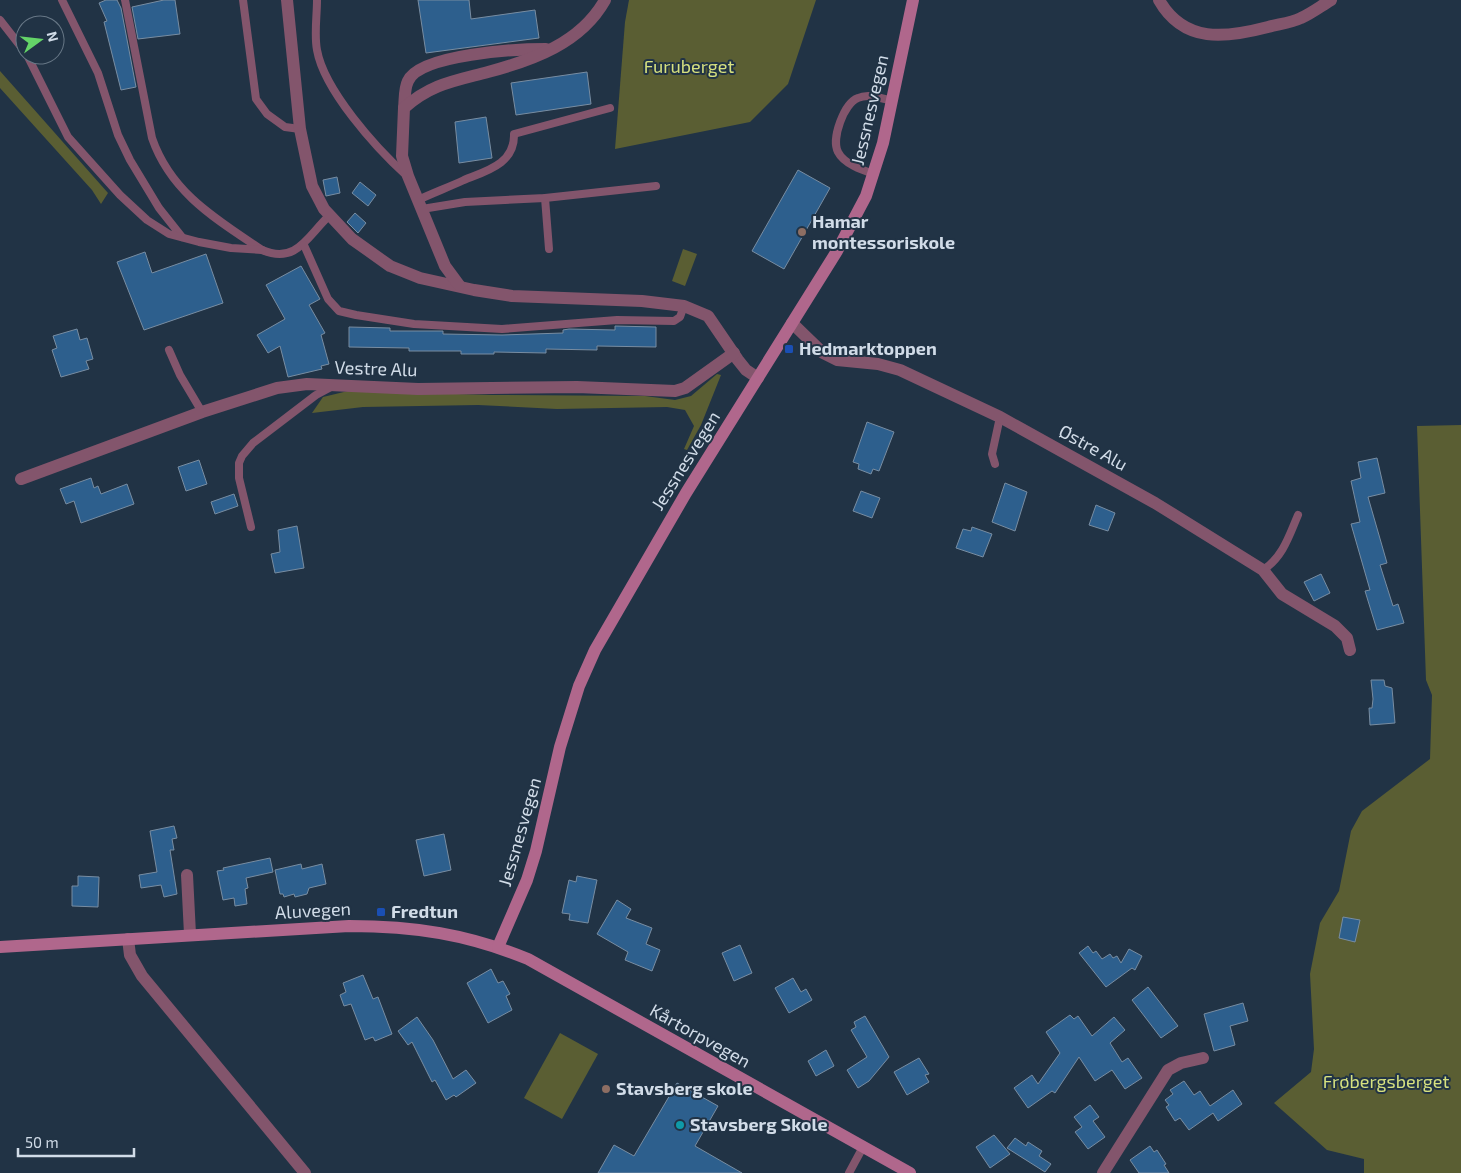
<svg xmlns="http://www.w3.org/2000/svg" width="1461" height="1173" font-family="'Exo 2',sans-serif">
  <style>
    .green { fill: #5a5e33 }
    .building { fill: #2d5f8d; stroke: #788da2 }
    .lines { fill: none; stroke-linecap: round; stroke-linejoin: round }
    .lane { stroke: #83556c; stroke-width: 8 }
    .street { stroke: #83556c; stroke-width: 12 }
    .secondary { stroke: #b0678c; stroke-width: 12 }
    .education-dot { fill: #8d6e63; stroke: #213345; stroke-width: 2 }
    .transit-dot { fill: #1a4fb4; stroke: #213345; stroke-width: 2 }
    .culture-dot { fill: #0f9aa8; stroke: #213345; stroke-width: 2 }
    .labels { text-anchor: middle; stroke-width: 4; stroke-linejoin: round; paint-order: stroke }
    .park-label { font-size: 18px; fill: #d7e17f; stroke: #213345 }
    .street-label { font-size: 18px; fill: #d1dce8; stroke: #213345 }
    .poi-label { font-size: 18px; font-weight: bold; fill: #d1dce8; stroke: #213345; text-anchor: start }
  </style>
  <rect width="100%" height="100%" fill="#213345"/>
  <g class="green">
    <path d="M629 0H816L788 84 750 122 615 149 625 22Z"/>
    <path d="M0 71 108 193 101 204 92 190 0 88Z"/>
    <path d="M683 249 697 254 685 286 672 281Z"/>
    <path d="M717 374 721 375 701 425 687 450 684 449 694 426 685 410 667 407 557 409 478 405 363 407 312 413 323 397 348 391 493 395 645 396 675 400 691 396Z"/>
    <path d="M1461 425V1173H1364V1159L1327 1150 1274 1103 1311 1072 1314 1049 1310 974 1320 923 1339 891 1351 831 1362 811 1430 759 1432 695 1426 680 1417 426Z"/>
    <path d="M560 1033 598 1054 562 1119 524 1098Z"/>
  </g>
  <g class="building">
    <path d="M106 0H117L121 8 136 87 121 90 104 22 107 21 99 3Z"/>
    <path d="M164 0H175L180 34 138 39 132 7Z"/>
    <path d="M418 0H469L471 19 535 10 539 38 426 53Z"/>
    <path d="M587 72 591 104 516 115 511 83Z"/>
    <path d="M486 117 492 158 459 163 455 122Z"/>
    <path d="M798 170 830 188 784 269 752 251Z"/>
    <path d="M337 177 340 193 326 196 323 180Z"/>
    <path d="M360 182 376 195 368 206 352 193Z"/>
    <path d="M355 213 366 223 358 233 347 222Z"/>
    <path d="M145 252 152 273 206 254 223 303 144 330 117 262Z"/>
    <path d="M301 266 320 299 309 305 325 333 321 335 329 364 321 366 322 369 288 377 280 346 268 353 257 335 285 319 266 285Z"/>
    <path d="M615 326 656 327V347L597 346V350L546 349V353L494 352V354H461V351H409V348L349 347V327L390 328V331H443V334L502 335 563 333V330L569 329 615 330Z"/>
    <path d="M77 329 80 340 87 338 93 359 86 361 89 369 61 377 52 350 57 348 53 336Z"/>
    <path d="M867 422 894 432 879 471 873 469 871 474 858 469 859 464 853 462Z"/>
    <path d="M1377 458 1385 493 1368 497 1387 563 1380 565 1393 606 1398 604 1404 623 1377 630 1365 591 1370 590 1351 524 1360 522 1351 481 1361 478 1358 462Z"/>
    <path d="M199 460 207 484 186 491 178 467Z"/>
    <path d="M91 478 94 488 98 486 101 494 127 484 134 504 81 523 74 501 66 504 60 489Z"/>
    <path d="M1005 483 1027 492 1015 531 992 522Z"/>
    <path d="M861 491 880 498 872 518 853 511Z"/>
    <path d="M234 494 238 506 215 514 211 502Z"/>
    <path d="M1096 505 1115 513 1108 531 1089 525Z"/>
    <path d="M297 526 304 568 275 573 271 554 280 552 278 530Z"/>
    <path d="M972 527 992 534 983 557 956 548 963 529 971 531Z"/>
    <path d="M1321 574 1330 593 1314 601 1304 582Z"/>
    <path d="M1371 680H1384L1385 686 1392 688 1395 723 1370 725 1369 708H1372L1373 699Z"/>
    <path d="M174 826 177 838 172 839 174 850H170L177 894 164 897 161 885 141 888 139 875 157 872 150 831Z"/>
    <path d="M444 834 451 870 424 876 416 840Z"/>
    <path d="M270 858 273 872 246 878 248 888 245 889 247 904 235 906 234 898 223 900 217 871 224 870 223 868Z"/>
    <path d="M301 864 302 869 322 864 326 884 309 888 307 894 295 897 294 894 284 897 283 894H280L275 870Z"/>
    <path d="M78 876 99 877 98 907 72 906V886H78Z"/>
    <path d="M577 876 597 880 588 923 569 920 570 914 562 913 569 880 576 882Z"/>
    <path d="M617 900 631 909 626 918 652 928 646 944 660 950 652 971 625 960 628 952 597 934Z"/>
    <path d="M1343 917 1360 920 1355 942 1339 938Z"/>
    <path d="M740 945 752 973 734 981 722 953Z"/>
    <path d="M1088 946 1093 953 1096 951 1102 959 1110 954 1113 958 1117 956 1121 963 1129 949 1142 956 1135 970 1132 968 1106 987 1079 953Z"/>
    <path d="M491 969 498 983 503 981 510 994 506 996 512 1010 488 1023 467 983Z"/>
    <path d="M363 975 373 999 378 997 392 1034 375 1041 373 1037 365 1040 351 1004 344 1006 340 995 346 992 343 983Z"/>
    <path d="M793 978 801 992 806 989 812 1000 789 1013 775 988Z"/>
    <path d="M1148 987 1178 1026 1161 1038 1132 1000Z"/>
    <path d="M1243 1003 1248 1021 1230 1026 1235 1045 1214 1051 1204 1014Z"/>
    <path d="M1070 1015 1074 1019 1078 1016 1092 1036 1114 1017 1125 1030 1110 1043 1122 1062 1128 1058 1142 1078 1125 1089 1112 1070 1095 1081 1079 1057 1055 1093 1052 1091 1028 1108 1014 1088 1032 1075 1038 1084 1060 1053 1046 1032Z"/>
    <path d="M865 1016 889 1057 869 1081 858 1088 847 1070 867 1057 851 1030 856 1027 854 1022Z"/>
    <path d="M417 1017 433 1040 453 1079 466 1070 476 1083 456 1097 454 1095 446 1100 435 1080 432 1082 412 1042 408 1045 398 1031Z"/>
    <path d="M826 1050 834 1066 816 1076 808 1061Z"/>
    <path d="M919 1058 929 1074 925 1075 929 1082 907 1095 894 1072Z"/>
    <path d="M1184 1081 1194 1095 1200 1091 1210 1106 1233 1090 1242 1104 1218 1121 1213 1113 1189 1130 1180 1118 1175 1121 1166 1107 1169 1105 1165 1100 1173 1094 1170 1090Z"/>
    <path d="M677 1083 718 1106 695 1146 742 1173H598L614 1145 634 1156Z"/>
    <path d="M1090 1105 1099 1117 1093 1121 1105 1137 1088 1149 1075 1132 1082 1127 1074 1117Z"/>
    <path d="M994 1135 1010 1154 990 1168 976 1147Z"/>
    <path d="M1015 1138 1026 1146 1028 1142 1042 1151 1039 1156 1051 1164 1045 1172 1007 1148Z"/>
    <path d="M1150 1146 1154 1152 1157 1150 1166 1164 1164 1165 1169 1173H1139L1130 1160Z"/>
  </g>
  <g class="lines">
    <g class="lane">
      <path d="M62 0 98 73 118 135 130 160 159 208 182 237"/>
      <path d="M125 0 152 138C171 193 216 219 262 250 297 265 308 235 329 216"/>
      <path d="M243 0 256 99 267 114 285 127 300 129"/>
      <path d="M317 0C317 16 314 35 317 50 324 90 376 148 406 175"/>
      <path d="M0 20 25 52"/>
      <path d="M27 55 68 137 120 195 147 220 169 234 199 242 231 248 262 250"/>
      <path d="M874 174C862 170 844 164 838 152 831 139 844 103 858 98 868 93 881 98 892 101"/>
      <path d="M545 198 549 249"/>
      <path d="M418 200C433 193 449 187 464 180 486 171 515 164 514 134L610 108"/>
      <path d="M422 209 465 202 545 198 656 186"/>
      <path d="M304 245 328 299 339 311 356 315 414 324 502 329 617 320 674 321 680 317 684 306"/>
      <path d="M169 350 180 375 202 412"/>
      <path d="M995 464 992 454 1000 417"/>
      <path d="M251 527 239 478V463L242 456 253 443 316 395 331 387"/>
      <path d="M1263 570C1283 557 1289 536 1298 515"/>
      <path d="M849 1173 863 1147"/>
    </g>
    <g class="street">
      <path d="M287 0 300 129 312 186 324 209 352 239 390 266 420 278 474 290 512 296 642 301 684 306 708 316 738 360 746 370 758 378"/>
      <path d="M1159 0C1184 44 1226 38 1268 27 1279 24 1291 23 1301 18 1312 13 1321 6 1331 0"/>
      <path d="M404 108C405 100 404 89 408 81 420 54 518 49 546 49"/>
      <path d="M459 285 445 266 408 176 402 156 404 108C431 84 454 81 488 72 533 60 581 43 605 0"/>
      <path d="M792 323 823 353 837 360 878 364 900 370 1000 417 1155 503 1263 570 1282 594 1335 626 1347 638 1350 650"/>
      <path d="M21 479 202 412 277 388 307 384 418 389 577 387 675 391 685 388 734 353"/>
      <path d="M187 875 190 934"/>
      <path d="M128 939 130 955 142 976 305 1173"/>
      <path d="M1103 1173 1168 1070 1181 1063 1203 1058"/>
    </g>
    <g class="secondary">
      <path d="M0 947 349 926C414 926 467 934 528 959L910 1173"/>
      <path d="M498 947 527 880 536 851 560 747 579 686 595 650 686 493 837 251 866 196 883 143 913 0"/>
    </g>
  </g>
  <g class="education-dot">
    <circle cx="802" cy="232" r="5"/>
    <circle cx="606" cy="1089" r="5"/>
  </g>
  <g class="transit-dot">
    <rect x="784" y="344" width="10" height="10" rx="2.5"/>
    <rect x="376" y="907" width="10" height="10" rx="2.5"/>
  </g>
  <circle class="culture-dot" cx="680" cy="1125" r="5"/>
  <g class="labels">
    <g class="park-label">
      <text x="689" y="73">Furuberget</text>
      <text x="1386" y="1088">Frøbergsberget</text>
    </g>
    <g class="street-label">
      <text transform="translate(870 110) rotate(-77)" y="6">Jessnesvegen</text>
      <text transform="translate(376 369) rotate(2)" y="6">Vestre Alu</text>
      <text transform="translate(1093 448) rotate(29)" y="6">Østre Alu</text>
      <text transform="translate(686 461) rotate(-58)" y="6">Jessnesvegen</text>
      <text transform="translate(520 832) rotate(-74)" y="6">Jessnesvegen</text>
      <text transform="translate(313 911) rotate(-3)" y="6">Aluvegen</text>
      <text transform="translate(700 1036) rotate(29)" y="6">Kårtorpvegen</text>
    </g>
    <g class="poi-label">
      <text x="812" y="228">Hamar<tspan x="812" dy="21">montessoriskole</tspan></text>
      <text x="799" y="355">Hedmarktoppen</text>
      <text x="391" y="918">Fredtun</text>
      <text x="616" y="1095">Stavsberg skole</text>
      <text x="690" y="1131">Stavsberg Skole</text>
    </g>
  </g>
  <g transform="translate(40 40) rotate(75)"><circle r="24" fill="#213345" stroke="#677786"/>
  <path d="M0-4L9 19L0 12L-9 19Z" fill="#64d468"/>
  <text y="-8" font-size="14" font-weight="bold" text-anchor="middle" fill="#d1dce8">N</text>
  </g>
  <path d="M18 1148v8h116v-8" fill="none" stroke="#d1dce8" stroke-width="2.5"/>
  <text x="25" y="1148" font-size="15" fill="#d1dce8" stroke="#213345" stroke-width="4" paint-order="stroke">50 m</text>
</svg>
